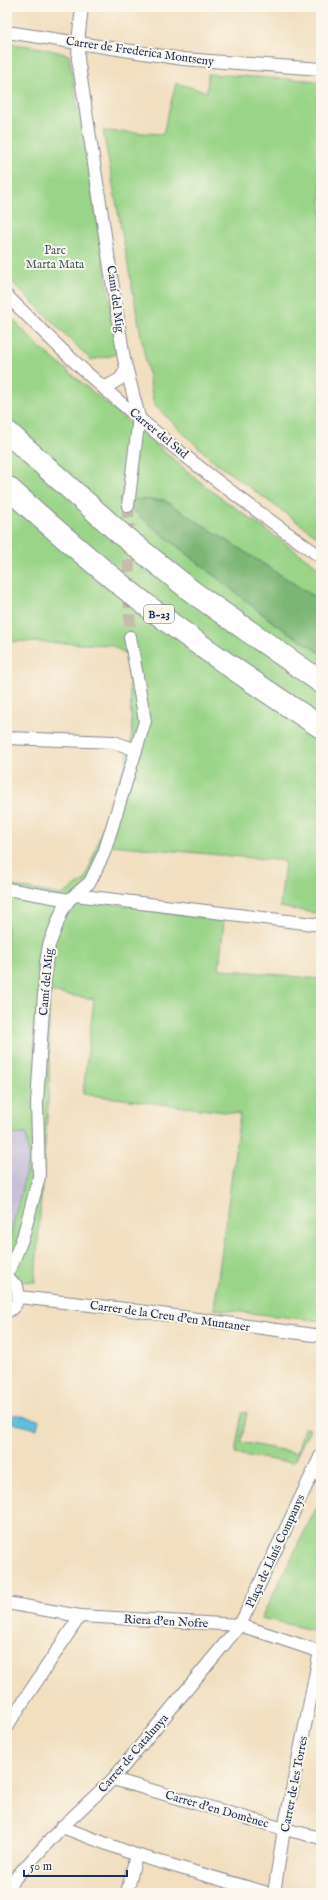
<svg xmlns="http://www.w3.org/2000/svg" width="328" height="1900" font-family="'IM FELL English',serif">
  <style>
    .industrial { fill: #c6c0d9 }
    .green { fill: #9ad488; stroke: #5a8273 }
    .forest { fill: #7bb674; stroke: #4b7269 }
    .water { fill: #5fbfdd; stroke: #3d779e }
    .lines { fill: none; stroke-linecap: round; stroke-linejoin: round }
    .minor-tunnel { stroke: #c6bcac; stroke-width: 12; stroke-dasharray: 12 6; stroke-linecap: butt }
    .minor-casing { stroke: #86878f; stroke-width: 14 }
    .motorway-casing { stroke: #86878f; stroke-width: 24 }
    .minor { stroke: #fff; stroke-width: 12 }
    .motorway { stroke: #fff; stroke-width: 22 }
    .labels { text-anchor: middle; stroke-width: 4; stroke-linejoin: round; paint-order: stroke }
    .shield { fill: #fbf7ec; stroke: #5e6b89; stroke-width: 1 }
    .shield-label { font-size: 11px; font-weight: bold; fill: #1b2f5e }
    .street-label { font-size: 12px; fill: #1b2f5e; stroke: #fbf7ec }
    .park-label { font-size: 12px; fill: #3b5868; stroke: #fbf7ec }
  </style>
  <rect width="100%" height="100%" fill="#fbf7ec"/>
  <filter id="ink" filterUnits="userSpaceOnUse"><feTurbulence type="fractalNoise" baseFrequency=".025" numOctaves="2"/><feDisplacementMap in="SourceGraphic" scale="8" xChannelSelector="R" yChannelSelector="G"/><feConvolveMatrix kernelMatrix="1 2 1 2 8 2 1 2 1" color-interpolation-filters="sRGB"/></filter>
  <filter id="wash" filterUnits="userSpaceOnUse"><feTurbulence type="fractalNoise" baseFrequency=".012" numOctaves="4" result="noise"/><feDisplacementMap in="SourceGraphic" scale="16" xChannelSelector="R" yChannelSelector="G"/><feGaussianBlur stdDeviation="0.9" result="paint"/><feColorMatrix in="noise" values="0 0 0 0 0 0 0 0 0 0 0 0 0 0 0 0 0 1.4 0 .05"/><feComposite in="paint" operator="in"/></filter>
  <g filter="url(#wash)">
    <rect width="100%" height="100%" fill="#f1dfc0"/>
    <path class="industrial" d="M26 1134 29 1158 7 1250V1135Z"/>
    <g class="green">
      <path d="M7 43 42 48 69 55 119 354 91 360 7 277Z"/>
      <path d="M208 74 321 81V539L212 460 154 405 103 131 163 134 176 83 207 92Z"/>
      <path d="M7 313 39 347 210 490 321 569V601L164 500 118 499 275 624 321 653V914L280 907 285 861 111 845 86 900 224 921 219 969 321 979V1321L214 1309 240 1114 83 1094 94 999 49 992V1090L35 1282 7 1281V1250L29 1158 26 1134 7 1135V885L62 895 85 880 128 755 132 733 128 655 111 645 7 641Z"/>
      <path d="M242 1412 247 1413 241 1442 297 1453 304 1428 310 1429 293 1463 235 1454Z"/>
      <path d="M321 1499V1632L261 1618Z"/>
    </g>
    <path class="forest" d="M118 499 164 500 321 601V653L275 624Z"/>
    <path class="water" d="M14 1414 39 1420 37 1429 12 1423Z"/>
  </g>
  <g filter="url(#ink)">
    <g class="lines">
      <path class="minor-tunnel" d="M128 506 130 637"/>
      <defs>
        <g id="minor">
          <path d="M82 7 79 33 78 59 124 359 139 417 128 506"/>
          <path d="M7 32 183 59 321 69"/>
          <path d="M7 296C34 322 60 349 88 374 161 440 240 500 321 557"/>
          <path d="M104 388 120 379 126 370"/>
          <path d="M7 738 114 742 136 750"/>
          <path d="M7 889 69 900"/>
          <path d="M75 895 321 925"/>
          <path d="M7 1273 13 1262 23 1237 39 1177 37 1103 46 963 49 945 62 911 69 900 90 882 104 853 145 721 130 637"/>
          <path d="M7 1279 17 1286C20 1298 18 1306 7 1312"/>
          <path d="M19 1297 117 1308 321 1336"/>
          <path d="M7 1603 80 1616 240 1625 321 1652"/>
          <path d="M7 1726 80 1616"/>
          <path d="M113 1779 284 1829 321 1838"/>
          <path d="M62 1827 136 1855 264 1892"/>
          <path d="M7 1887 62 1827 113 1779 240 1625 321 1455"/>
          <path d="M127 1893 136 1855"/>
          <path d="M274 1893 284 1829 320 1652"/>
        </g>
        <g id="motorway">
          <path d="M7 432 122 535 194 593 321 682"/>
          <path d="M7 487C55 530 103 572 154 611 208 652 264 690 321 727"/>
        </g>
      </defs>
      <use href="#minor" class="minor-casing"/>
      <use href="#motorway" class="motorway-casing"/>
      <use href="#minor" class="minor"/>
      <use href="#motorway" class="motorway"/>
    </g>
  </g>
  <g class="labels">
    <rect class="shield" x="144" y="605" width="30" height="18" rx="3"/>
    <g class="shield-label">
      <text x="159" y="618">B-23</text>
    </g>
    <g class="street-label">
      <text transform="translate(140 51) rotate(8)" y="4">Carrer de Frederica Montseny</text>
      <text transform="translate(116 299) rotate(82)" y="4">Camí del Mig</text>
      <text transform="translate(159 433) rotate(39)" y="4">Carrer del Sud</text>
      <text transform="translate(46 982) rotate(-85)" y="4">Camí del Mig</text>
      <text transform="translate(170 1316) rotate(8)" y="4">Carrer de la Creu d'en Muntaner</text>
      <text transform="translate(275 1551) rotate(-65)" y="4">Plaça de Lluís Companys</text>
      <text transform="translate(166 1621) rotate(3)" y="4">Riera d'en Nofre</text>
      <text transform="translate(133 1753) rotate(-49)" y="4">Carrer de Catalunya</text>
      <text transform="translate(294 1784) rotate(-79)" y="4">Carrer de les Torres</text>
      <text transform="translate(217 1809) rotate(16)" y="4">Carrer d'en Domènec</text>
    </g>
    <g class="park-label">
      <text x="55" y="254">Parc<tspan x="55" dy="14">Marta Mata</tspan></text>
    </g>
  </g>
  <rect width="328" height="1900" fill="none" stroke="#fbf7ec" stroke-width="24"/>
  <path d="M24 1870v6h103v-6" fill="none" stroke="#1b2f5e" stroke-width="2"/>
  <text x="30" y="1870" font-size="12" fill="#1b2f5e" stroke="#fbf7ec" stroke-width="3" paint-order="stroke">50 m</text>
</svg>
